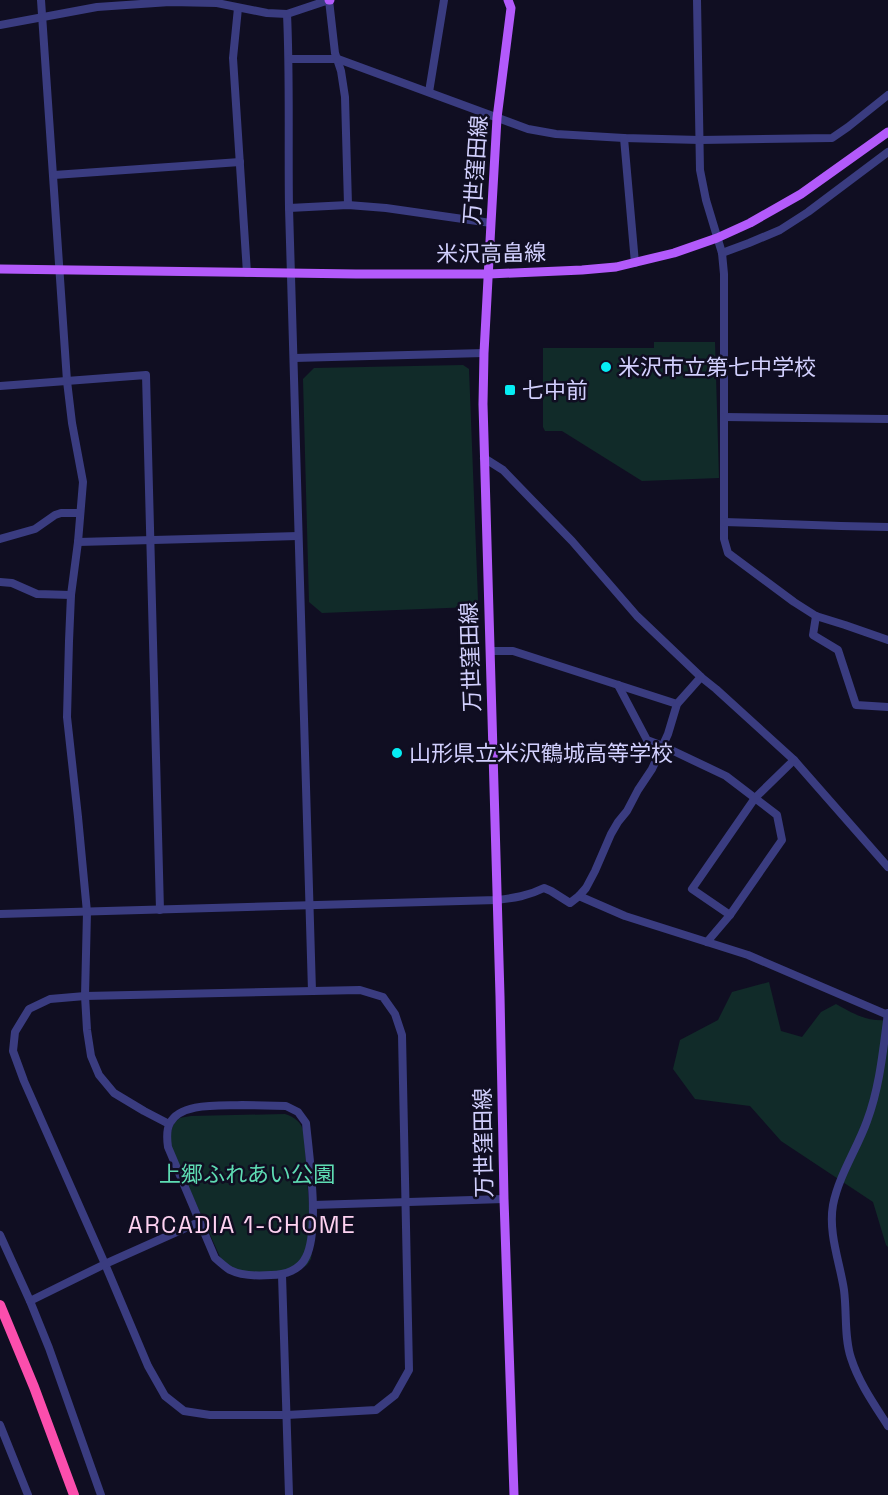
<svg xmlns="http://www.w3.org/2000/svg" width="888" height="1495" font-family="'Space Grotesk','Noto Sans JP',sans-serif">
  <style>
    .green { fill: #112b29 }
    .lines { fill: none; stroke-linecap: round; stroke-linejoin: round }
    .minor { stroke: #3a3c80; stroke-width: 8 }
    .major { stroke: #b35afb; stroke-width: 9 }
    .highway { stroke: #fb4ead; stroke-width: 10 }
    .poi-dot { fill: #06edf4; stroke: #100e22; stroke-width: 2 }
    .labels { text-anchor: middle; stroke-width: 5; stroke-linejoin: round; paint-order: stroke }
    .street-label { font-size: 22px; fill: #d2d0fe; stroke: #100e22 }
    .poi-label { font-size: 22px; fill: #d2d0fe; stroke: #100e22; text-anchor: start }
    .park-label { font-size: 22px; fill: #5edcb3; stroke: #100e22 }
    .neighbourhood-label { font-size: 24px; letter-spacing: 1.5px; fill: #fed2f1; stroke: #100e22 }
  </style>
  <rect width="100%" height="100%" fill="#100e22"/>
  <g class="green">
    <path d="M654 342H715L719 478 642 481 562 431H545L543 427V348H654Z"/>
    <path d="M463 365 469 369 478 600 472 607 322 613 309 602 303 379 314 368Z"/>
    <path d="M769 982 781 1031 802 1037 821 1012 836 1004C854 1014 867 1022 888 1020V1247L886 1245 873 1202 781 1141 750 1106 695 1099 673 1069 680 1040 718 1020 732 992Z"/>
    <path d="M285 1114C295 1117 301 1122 304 1132L312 1250 311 1259 307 1265 298 1271 238 1276 221 1259 171 1148C170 1137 170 1124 180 1118 183 1117 187 1117 191 1116Z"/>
  </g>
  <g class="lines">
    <g class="minor">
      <path d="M41 0 67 381 72 423 83 482 78 542 71 595 69 641 67 717 78 817 87 912 85 996 87 1030 91 1056 99 1075 114 1093 144 1111 169 1124"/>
      <path d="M697 0 700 170 706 200 722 253 724 274V539L728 553 794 602 816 616 845 625 888 640"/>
      <path d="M238 8 233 58 247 273"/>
      <path d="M287 14C290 78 288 143 289 208L312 991"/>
      <path d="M0 25 97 7 170 2 217 3 267 13 287 14 329 0 335 53 341 71 345 97 348 205"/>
      <path d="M289 59H338L528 129 556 134 624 138 700 140 832 138 848 127 888 95"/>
      <path d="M429 92 444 0"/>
      <path d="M624 138 635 263"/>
      <path d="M54 175 240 162"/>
      <path d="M289 208 348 205 386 208 491 223"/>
      <path d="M722 253 749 243 780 230 808 212 888 152"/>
      <path d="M294 358 484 353"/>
      <path d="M0 386 146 375 160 910"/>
      <path d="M724 417 888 419"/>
      <path d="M484 458 503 470 531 499 572 541 637 616 701 677 716 689 794 760 888 867"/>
      <path d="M724 522 841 526 888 527"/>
      <path d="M0 539 35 529 55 515 61 513H80"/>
      <path d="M78 542 298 536"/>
      <path d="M0 582 12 583 37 594 71 595"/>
      <path d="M816 616 813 635 838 650 856 705 888 707"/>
      <path d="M490 651H513L677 704"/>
      <path d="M618 685 647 740 663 746 726 776 777 815 782 840 730 915 707 942"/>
      <path d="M579 896 625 916 748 955 888 1015"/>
      <path d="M0 914 497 900C514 898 528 896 544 888L551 891 570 903 579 896 586 888 595 871 611 834 618 822 627 811 638 790 652 769 668 734 677 704 701 677"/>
      <path d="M730 915 692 889 755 798 794 760"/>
      <path d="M360 990 383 997 395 1014 402 1035 409 1370 395 1395 376 1410 287 1415H210L184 1411 165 1396 148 1366 105 1264 24 1081 13 1051 15 1032 29 1009 50 999 85 996Z"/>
      <path d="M888 1013C883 1050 880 1086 867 1121 857 1149 839 1175 833 1205 828 1233 840 1263 844 1290 847 1313 844 1337 851 1358 859 1383 874 1404 888 1426"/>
      <path d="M242 1105 286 1106 298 1112 306 1123C309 1155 320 1229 306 1257 300 1270 285 1275 271 1275 258 1276 242 1276 230 1270 225 1267 220 1262 215 1258L168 1147C167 1140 166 1130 170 1123 181 1102 221 1106 242 1105Z"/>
      <path d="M313 1205 504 1199"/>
      <path d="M0 1235 30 1301 49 1348 101 1495"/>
      <path d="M282 1275 289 1495"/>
      <path d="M30 1301 105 1264 199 1222"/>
      <path d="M0 1425 28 1495"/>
    </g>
    <g class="major">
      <path d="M329 0H330"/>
      <path d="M508 0 511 8 497 118 491 223 484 353 483 404 500 996 504 1199 514 1495"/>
      <path d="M0 269 356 274H489L582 270 616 267 674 253 717 238 750 223 801 194 888 132"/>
    </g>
    <path class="highway" d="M0 1305 34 1387 74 1495"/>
  </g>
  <g class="poi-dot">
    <circle cx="606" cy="367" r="6"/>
    <rect x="504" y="384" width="12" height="12" rx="3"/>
    <circle cx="397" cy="753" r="6"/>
  </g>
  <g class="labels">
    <g class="street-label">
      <text transform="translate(475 170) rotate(-86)" y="8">万世窪田線</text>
      <text transform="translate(491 253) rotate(-1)" y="8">米沢高畠線</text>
      <text transform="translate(470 657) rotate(-92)" y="8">万世窪田線</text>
      <text transform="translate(483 1143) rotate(-91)" y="8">万世窪田線</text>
    </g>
    <g class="poi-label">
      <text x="618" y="375">米沢市立第七中学校</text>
      <text x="522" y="398">七中前</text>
      <text x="409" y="761">山形県立米沢鶴城高等学校</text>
    </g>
    <g class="park-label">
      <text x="247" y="1182">上郷ふれあい公園</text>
    </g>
    <g class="neighbourhood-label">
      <text x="242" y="1233">ARCADIA 1-CHOME</text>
    </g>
  </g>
</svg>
